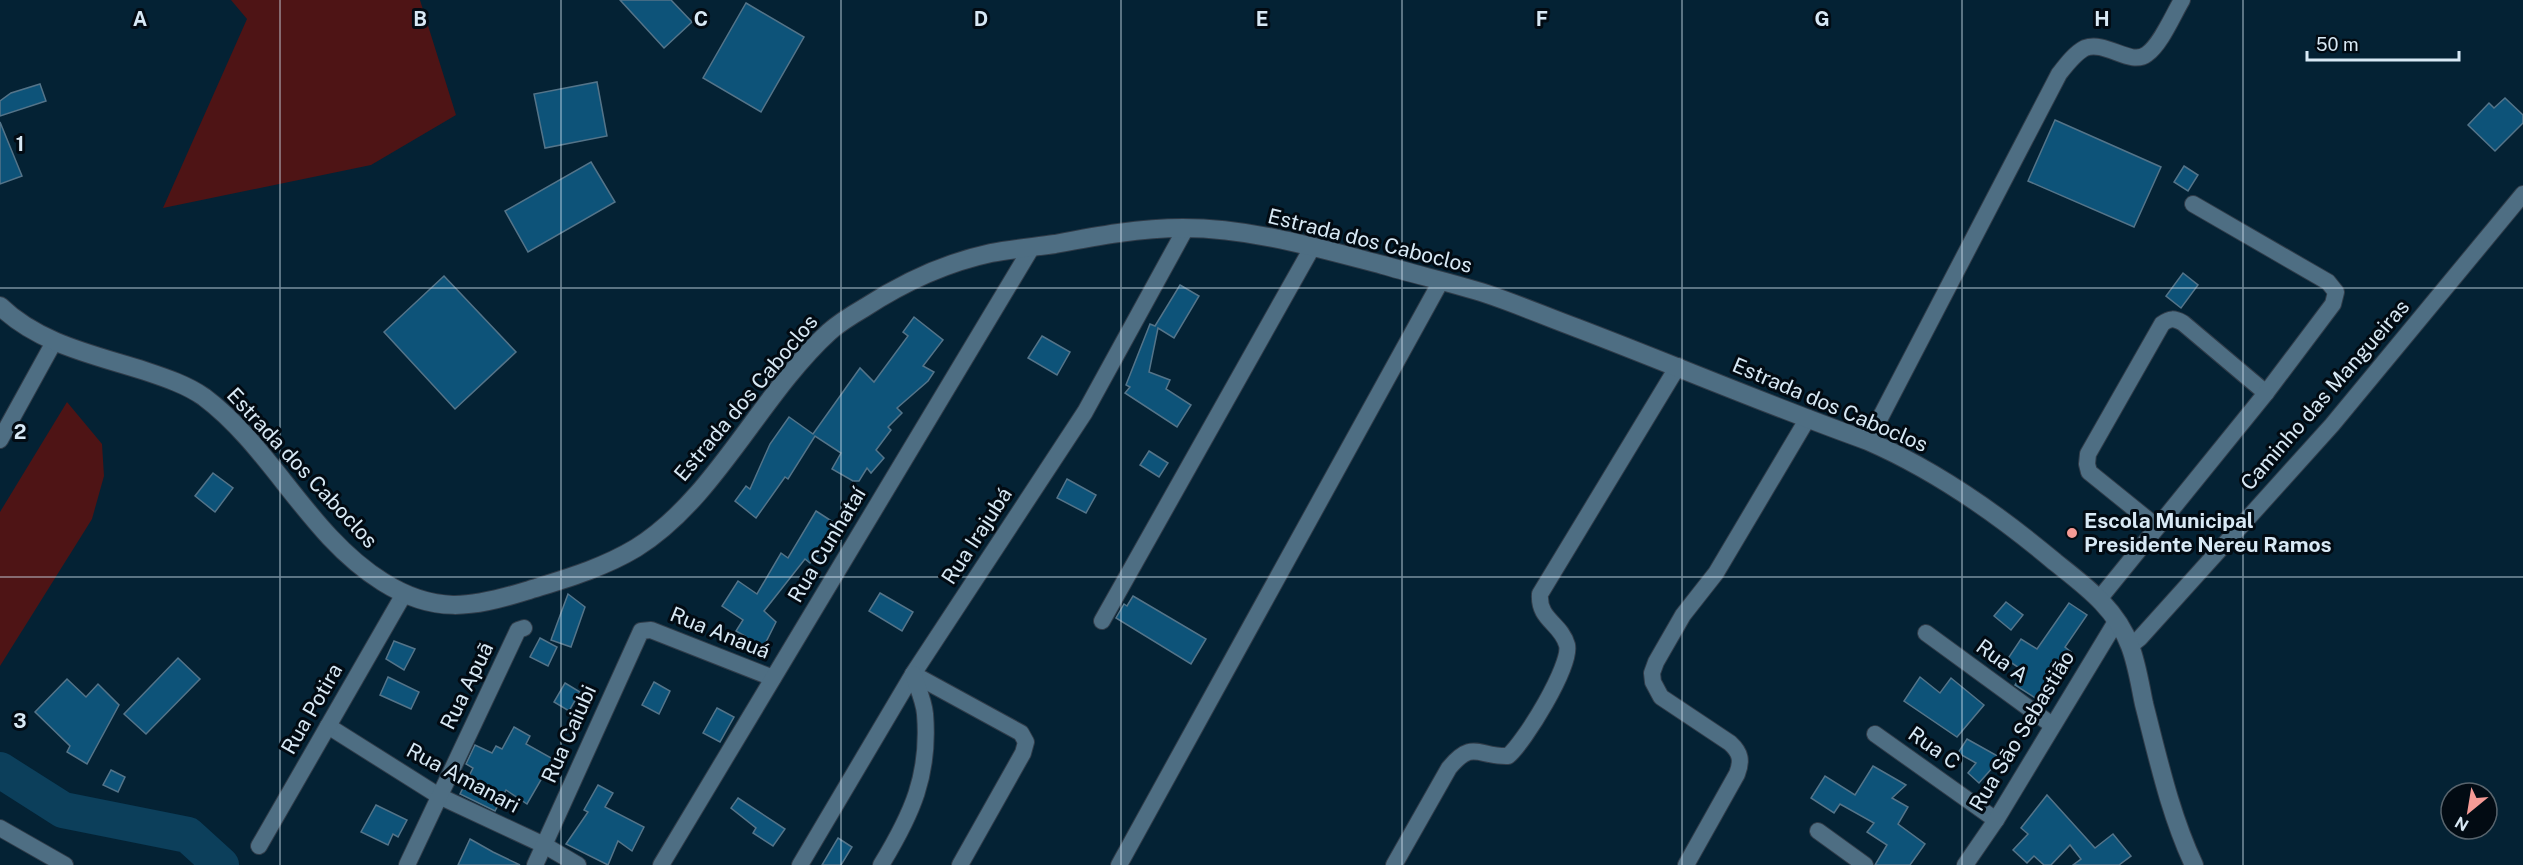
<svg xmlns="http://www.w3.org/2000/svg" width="2523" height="865" font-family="'Public Sans',sans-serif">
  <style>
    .green { fill: #4e1415 }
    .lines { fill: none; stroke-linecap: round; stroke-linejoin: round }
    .river { stroke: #0c3f5b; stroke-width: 36 }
    .building { fill: #0d5379; stroke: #547489; stroke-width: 1.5 }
    .minor-casing { stroke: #303c49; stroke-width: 18 }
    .tertiary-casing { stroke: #303c49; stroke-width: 20 }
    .minor { stroke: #4e6e83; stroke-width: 16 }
    .tertiary { stroke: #4e6e83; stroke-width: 18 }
    .grid { fill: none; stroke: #d8e9f5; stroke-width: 1.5; stroke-opacity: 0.55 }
    .poi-dot { fill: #f59b96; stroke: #020b13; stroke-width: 2 }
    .labels { text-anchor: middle; stroke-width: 6; stroke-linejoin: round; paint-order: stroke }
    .street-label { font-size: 21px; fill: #d8e9f5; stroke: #020b13 }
    .poi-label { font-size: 21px; font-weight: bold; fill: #d8e9f5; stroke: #020b13; text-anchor: start }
    .grid-label { font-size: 20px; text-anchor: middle; font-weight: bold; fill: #d8e9f5; stroke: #020b13; stroke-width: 6; stroke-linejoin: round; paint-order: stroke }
  </style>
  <rect width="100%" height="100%" fill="#042234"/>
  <g class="green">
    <path d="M231 0H420L456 115 371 165 163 208 247 19Z"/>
    <path d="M67 402 102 444 104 476 92 519 0 666V512Z"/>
  </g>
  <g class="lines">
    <path class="river" d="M0 770 63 810 188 835 221 865"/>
  </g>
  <g class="building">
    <path d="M620 0H671L692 22 664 48Z"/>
    <path d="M746 3 804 37 761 112 703 78Z"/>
    <path d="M597 82 607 136 545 148 534 94Z"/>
    <path d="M40 84 46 101 0 116V101L11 93Z"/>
    <path d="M2505 98 2523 115V123L2495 151 2468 125 2489 103 2494 108Z"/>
    <path d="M2055 120 2161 167 2134 227 2028 181Z"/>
    <path d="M0 122 22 176 0 184Z"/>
    <path d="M591 162 615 202 528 252 505 211Z"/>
    <path d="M2184 166 2198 175 2188 191 2174 182Z"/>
    <path d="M2183 273 2198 285 2181 308 2166 296Z"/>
    <path d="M444 276 516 352 455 409 384 332Z"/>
    <path d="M1180 285 1199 296 1174 338 1158 328 1149 372 1170 380 1166 389 1191 405 1177 427 1125 393 1130 387 1126 385 1150 324 1155 326Z"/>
    <path d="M914 317 943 340 923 366 934 372 928 381 897 408 902 413 888 427 891 430 876 450 884 458 871 473 867 468 859 481H853L832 469 841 453 815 436 788 479 785 477 756 518 735 501 746 486 750 489 770 444 789 417 813 434 860 368 874 382 908 336 903 332Z"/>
    <path d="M1042 336 1070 352 1057 375 1028 358Z"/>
    <path d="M1149 451 1168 463 1159 477 1140 465Z"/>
    <path d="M213 473 233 488 215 512 195 496Z"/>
    <path d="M1067 479 1096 495 1086 513 1057 498Z"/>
    <path d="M816 511 844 529 828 553 824 550 810 563 805 559 764 611 776 622 761 652 742 641 745 636 736 631 743 620 722 606 738 581 757 594 781 553 788 558Z"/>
    <path d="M880 593 913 612 902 631 869 611Z"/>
    <path d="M568 594 585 607 571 647 551 640Z"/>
    <path d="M1133 596 1206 639 1191 664 1116 618 1124 604 1127 606Z"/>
    <path d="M2006 602 2023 615 2011 630 1994 616Z"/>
    <path d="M2069 603 2087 615 2065 647 2071 652 2040 701 2015 685 2024 671 2007 660 2021 639 2037 649Z"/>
    <path d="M540 638 557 647 548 666 530 657Z"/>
    <path d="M394 641 415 649 404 670 386 659Z"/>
    <path d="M178 658 200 679 146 734 124 714Z"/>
    <path d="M388 677 419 692 411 709 380 695Z"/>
    <path d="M1920 677 1940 693 1951 678 1984 705 1957 737 1904 701Z"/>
    <path d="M67 679 86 697 98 684 119 705 87 764 67 752 70 746 35 712Z"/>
    <path d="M654 682 670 691 659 714 642 705Z"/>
    <path d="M565 683 580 692 569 711 554 702Z"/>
    <path d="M717 708 734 717 720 742 703 733Z"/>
    <path d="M514 727 530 736 526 744 553 759 527 804 506 790 495 811 460 794 473 768 466 764 475 745 492 753 496 746 502 749Z"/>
    <path d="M1967 739 2001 758 1979 783 1968 773 1976 763 1958 753Z"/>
    <path d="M1873 766 1906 785 1892 798 1908 807 1898 824 1925 844 1910 865H1875L1887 845 1867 832 1874 823 1840 804 1834 813 1811 798 1825 776 1855 795Z"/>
    <path d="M111 770 125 777 118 792 103 785Z"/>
    <path d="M598 785 613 793 605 807 644 827 632 851 618 841 608 865 566 844 588 812 584 810Z"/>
    <path d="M2047 795 2095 848 2113 834 2131 856 2119 865H2073L2081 859 2070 845 2051 865H2044L2034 856 2027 863 2013 850 2028 834 2021 828Z"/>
    <path d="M738 798 785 829 773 846 753 833 756 828 731 808Z"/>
    <path d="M376 805 407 820 398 837 393 834 388 845 361 832Z"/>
    <path d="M838 838 852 847 841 865H822Z"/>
    <path d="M470 839 493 852 520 865H458Z"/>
  </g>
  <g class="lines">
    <defs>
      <g id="minor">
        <path d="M0 440 54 342"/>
        <path d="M1868 441 2059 74C2066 65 2075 53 2085 48 2106 40 2131 67 2147 54 2161 44 2173 15 2182 0"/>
        <path d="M2157 527 2089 472 2087 464 2088 454 2162 324C2170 318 2174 318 2183 323L2266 393"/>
        <path d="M2100 598 2266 393 2333 304 2336 292 2328 282 2193 204"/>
        <path d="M1102 621 1313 246"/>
        <path d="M1926 633 2052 725"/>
        <path d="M2130 646 2140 638 2332 425 2523 194"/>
        <path d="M913 674 1021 733 1026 742 1023 753 960 865"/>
        <path d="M328 726 439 796 544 845 578 865"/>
        <path d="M1875 734 1996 820"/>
        <path d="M0 828 65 865"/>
        <path d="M1818 831 1865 865"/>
        <path d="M259 846 404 594"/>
        <path d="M407 865 518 630 524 628"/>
        <path d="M535 865 641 631 651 630 773 678"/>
        <path d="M661 865 1032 247"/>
        <path d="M800 865 913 674 1085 412 1186 228"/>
        <path d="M881 865C912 814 930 775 925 714 924 701 917 686 913 674"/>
        <path d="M1119 865 1441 281"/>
        <path d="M1394 865 1449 768C1473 739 1478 757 1508 756 1524 743 1572 665 1567 645 1561 623 1538 620 1540 594L1678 366"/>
        <path d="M1686 865 1737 774C1742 761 1741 753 1730 743L1661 697 1653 682 1652 673 1656 662 1683 615 1716 573 1808 418"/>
        <path d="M1965 865 1996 820 2117 620"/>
      </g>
      <path id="tertiary" d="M0 306C39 344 95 355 145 371 166 378 187 385 204 397 272 448 309 536 383 582 434 614 471 608 526 591 564 579 601 569 636 548 715 499 760 395 829 332 839 323 852 315 864 308 904 282 944 263 991 253 1012 249 1034 247 1055 244 1097 236 1140 228 1183 228 1251 228 1318 248 1383 265 1417 275 1453 283 1487 294 1517 304 1547 317 1577 328 1674 365 1770 406 1868 441 1937 471 1998 514 2055 562 2085 586 2116 608 2130 646 2137 664 2140 685 2144 704 2158 758 2170 814 2194 865"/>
    </defs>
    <use href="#minor" class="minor-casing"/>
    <use href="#tertiary" class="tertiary-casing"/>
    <use href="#minor" class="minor"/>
    <use href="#tertiary" class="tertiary"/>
  </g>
  <path class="grid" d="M280 0V865M561 0V865M841 0V865M1121 0V865M1402 0V865M1682 0V865M1962 0V865M2243 0V865M0 288H2523M0 577H2523"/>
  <circle class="poi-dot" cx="2072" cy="533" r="6"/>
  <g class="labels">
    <g class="street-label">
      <text transform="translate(1370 241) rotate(14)" y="7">Estrada dos Caboclos</text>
      <text transform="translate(2325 395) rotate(-49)" y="7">Caminho das Mangueiras</text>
      <text transform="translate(746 398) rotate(-50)" y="7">Estrada dos Caboclos</text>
      <text transform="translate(1830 405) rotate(23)" y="7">Estrada dos Caboclos</text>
      <text transform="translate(302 468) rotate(47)" y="7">Estrada dos Caboclos</text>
      <text transform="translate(977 536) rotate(-57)" y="7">Rua Irajubá</text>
      <text transform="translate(827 545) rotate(-59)" y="7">Rua Cunhataí</text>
      <text transform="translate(720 633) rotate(22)" y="7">Rua Anauá</text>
      <text transform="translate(2002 661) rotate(36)" y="7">Rua A</text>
      <text transform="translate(467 686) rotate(-64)" y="7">Rua Apuã</text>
      <text transform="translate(312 709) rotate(-60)" y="7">Rua Potira</text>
      <text transform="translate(2022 731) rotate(-59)" y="7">Rua São Sebastião</text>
      <text transform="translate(569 734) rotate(-66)" y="7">Rua Caiubi</text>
      <text transform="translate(1934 748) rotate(35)" y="7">Rua C</text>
      <text transform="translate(463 778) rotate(28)" y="7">Rua Amanari</text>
    </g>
    <g class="poi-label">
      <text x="2084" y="528">Escola Municipal<tspan x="2084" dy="24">Presidente Nereu Ramos</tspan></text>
    </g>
  </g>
  <g class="grid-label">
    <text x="140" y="26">A</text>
    <text x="420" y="26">B</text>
    <text x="701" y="26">C</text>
    <text x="981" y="26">D</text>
    <text x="1262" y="26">E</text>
    <text x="1542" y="26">F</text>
    <text x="1822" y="26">G</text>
    <text x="2102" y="26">H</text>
    <text x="20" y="151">1</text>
    <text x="20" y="439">2</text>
    <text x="20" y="728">3</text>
  </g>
  <g transform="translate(2469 811) rotate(210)"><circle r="28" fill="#020b13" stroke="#58646d" stroke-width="1.5"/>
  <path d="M0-4.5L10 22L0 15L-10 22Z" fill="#f59b96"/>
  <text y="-9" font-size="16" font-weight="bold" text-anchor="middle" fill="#d8e9f5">N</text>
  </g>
  <path d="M2307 51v9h152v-9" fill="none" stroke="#d8e9f5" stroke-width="3"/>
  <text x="2316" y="51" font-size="18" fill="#d8e9f5" stroke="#020b13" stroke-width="4.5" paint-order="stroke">50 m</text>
</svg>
